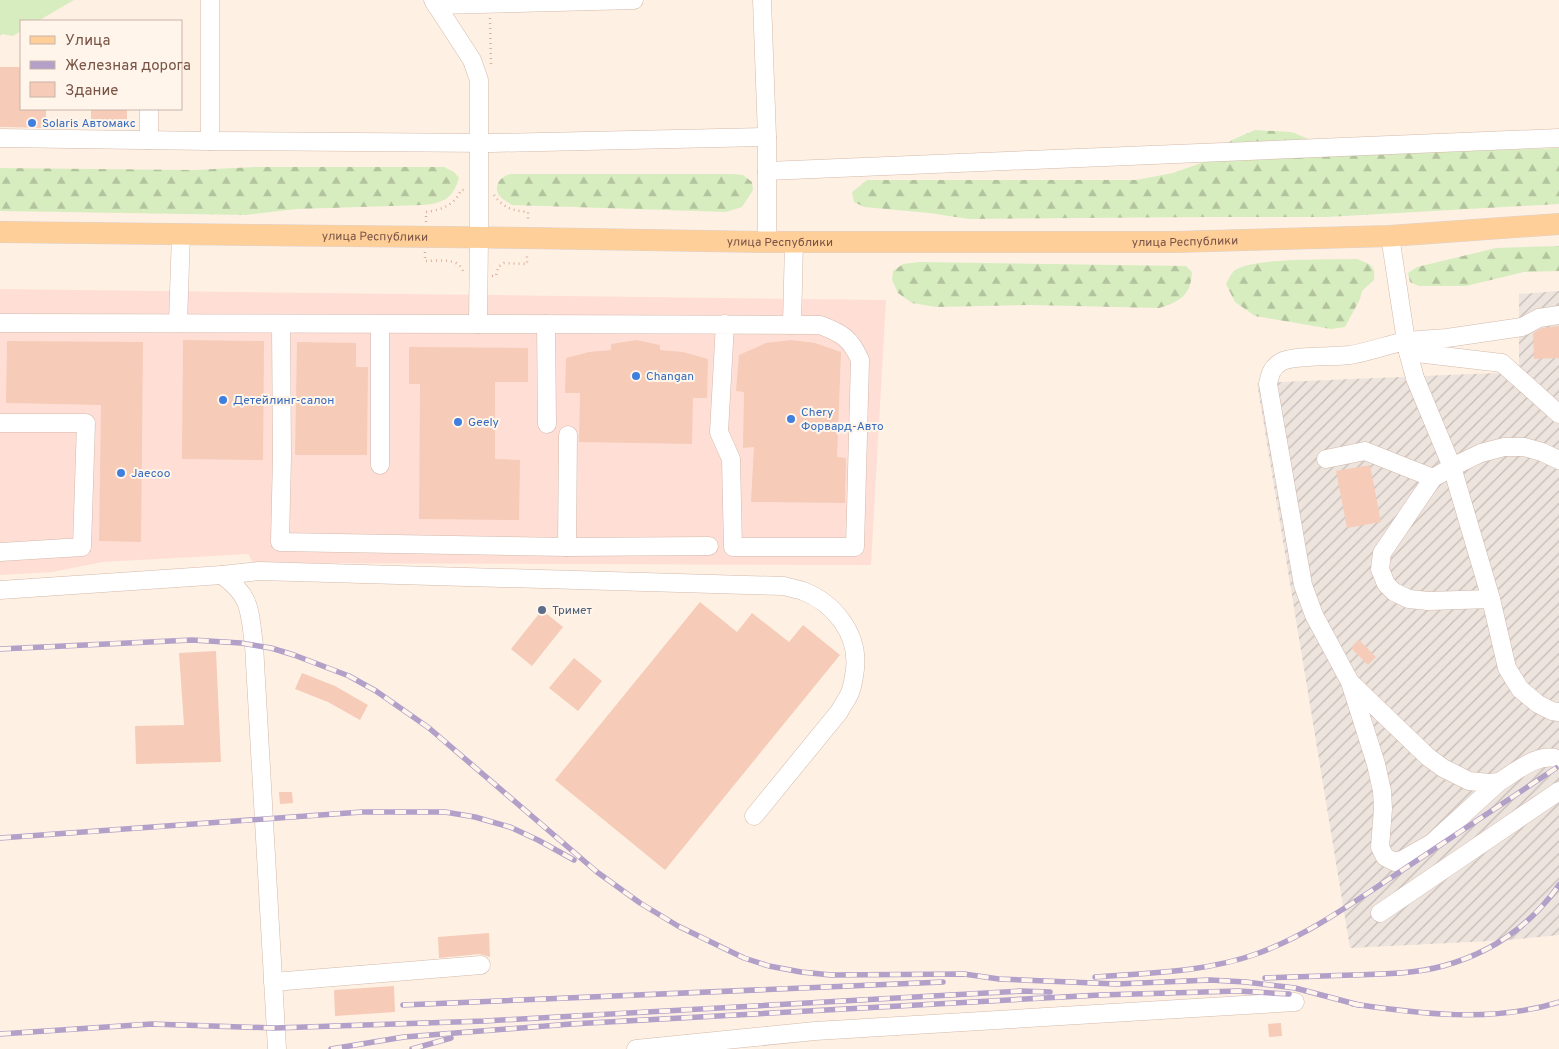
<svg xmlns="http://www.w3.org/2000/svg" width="1559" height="1049" font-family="Overpass,sans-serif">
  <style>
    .commercial { fill: #ffded6 }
    .industrial { fill: url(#industrial-furrows) }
    .green { fill: #d7edc0 }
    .forest { fill: url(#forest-firs) }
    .building { fill: #f6cbb8 }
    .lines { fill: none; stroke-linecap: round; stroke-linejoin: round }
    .minor-casing { stroke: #d3b9ab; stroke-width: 19 }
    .major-casing { stroke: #dcd2cf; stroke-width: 22 }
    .path { stroke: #dbae9b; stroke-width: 2.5; stroke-dasharray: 1 4; stroke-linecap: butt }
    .minor { stroke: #fff; stroke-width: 18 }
    .major { stroke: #ffcf99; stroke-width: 21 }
    .rail-casing { stroke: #b2a0c9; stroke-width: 5.5 }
    .rail { stroke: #fff5eb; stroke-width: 4; stroke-dasharray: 11; stroke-linecap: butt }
    .shop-dot { fill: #3f7fe0; stroke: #fff5eb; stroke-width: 2 }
    .service-dot { fill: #5c6f8a; stroke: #fff5eb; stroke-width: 2 }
    .labels { text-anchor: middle; stroke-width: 4; stroke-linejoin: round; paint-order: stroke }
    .shop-label { font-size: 12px; fill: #366cbe; stroke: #fff5eb; text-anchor: start }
    .street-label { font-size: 12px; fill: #795346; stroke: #fff5eb }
    .service-label { font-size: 12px; fill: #4e5e75; stroke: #fff5eb; text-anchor: start }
  </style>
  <defs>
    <pattern id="industrial-furrows" width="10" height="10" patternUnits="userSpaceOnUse" patternTransform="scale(1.25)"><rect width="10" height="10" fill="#ede4de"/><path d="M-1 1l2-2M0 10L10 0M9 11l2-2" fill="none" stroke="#c5bbb6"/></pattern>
    <pattern id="forest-firs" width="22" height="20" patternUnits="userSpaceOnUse" patternTransform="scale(1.25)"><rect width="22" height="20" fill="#d7edc0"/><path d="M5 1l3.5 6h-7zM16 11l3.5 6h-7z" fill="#b3c39e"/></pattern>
  </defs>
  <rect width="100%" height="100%" fill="#fef1e3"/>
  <path class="commercial" d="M0 289 886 300 871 565 253 563 248 554 103 562 52 572 0 575Z"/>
  <path class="industrial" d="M1559 291V935L1509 940 1350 948 1257 383 1519 372V294Z"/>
  <path class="green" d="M0 0H74L38 21H21V31L13 36 2 34 0 36Z"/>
  <g class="forest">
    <path d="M1255 130 1291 132 1332 148 1373 154 1559 148V204L1327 217H1206L969 219 929 213 864 207 854 202 852 192 867 180H1136L1173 173 1201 163 1232 140Z"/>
    <path d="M255 167H444L454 172 459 178C453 199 443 203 423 205L297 209 246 215 0 211V168L194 170Z"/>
    <path d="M511 174H733L743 175 752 182 753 190 742 207 726 212 512 205C508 202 502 200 499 195 493 186 501 175 511 174Z"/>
    <path d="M1559 246V271L1524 272 1466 286H1419L1410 282 1408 273 1417 267 1496 248Z"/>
    <path d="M1357 259C1370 264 1376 265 1374 280L1362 291 1360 299 1345 327 1331 329 1255 316 1235 302 1226 284C1228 280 1231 274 1234 271 1249 257 1333 260 1357 259Z"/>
    <path d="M919 262 1186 266 1192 272C1191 295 1180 302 1159 308L1030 305 936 307 912 303 898 293 892 280 893 271 903 264Z"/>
  </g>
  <g class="building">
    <path d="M0 67H21V109H46V128L0 127Z"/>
    <path d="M91 109H127V127L91 126Z"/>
    <path d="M1559 326V358L1534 359 1533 333 1542 328Z"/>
    <path d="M183 340 264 341 263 460 182 459Z"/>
    <path d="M637 340 660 345V350L683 352 708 359 707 398H693L692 444 579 442 580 393H565L566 358 589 352 611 350V344Z"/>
    <path d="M791 340 815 343 841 352 837 457 846 458 845 503 751 502 754 447 743 448 744 392 736 391 739 355 766 343Z"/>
    <path d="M7 341 143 342 141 542 99 541 101 405 6 403Z"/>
    <path d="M297 342 356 343V367H368L367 455H295Z"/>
    <path d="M409 347 528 348V382H495V459L520 460 519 520 419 519 420 384H409Z"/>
    <path d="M1370 465 1381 522 1347 528 1336 471Z"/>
    <path d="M700 602 737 632 752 613 789 642 803 625 840 655 665 870 555 780Z"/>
    <path d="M542 610 563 627 532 666 511 649Z"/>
    <path d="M1359 640 1376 657 1368 665 1351 648Z"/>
    <path d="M216 651 221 762 136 764 135 726 184 725 179 653Z"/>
    <path d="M574 658 602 681 578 711 549 688Z"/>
    <path d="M302 673 335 686 368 705 360 720 328 702 295 689Z"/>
    <path d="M279 792H292L293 803 280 804Z"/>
    <path d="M489 933 490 957 480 954 439 958 438 937Z"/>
    <path d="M394 986 395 1012 335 1016 334 990Z"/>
    <path d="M1281 1023 1282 1036 1269 1037 1268 1024Z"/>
  </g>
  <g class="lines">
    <defs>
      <g id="minor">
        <path d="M762 0 767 137V242"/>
        <path d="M436 5 634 0"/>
        <path d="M0 138 210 141 492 143 767 137"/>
        <path d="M149 140V109"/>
        <path d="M210 141V0"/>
        <path d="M767 171 1559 138"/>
        <path d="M1559 315 1539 318 1522 327 1447 338 1406 341 1408 352 1415 378 1452 467 1491 599 1507 668 1520 689 1538 704 1552 711 1559 712"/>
        <path d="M0 323 478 324 479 238V80L472 60 433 0"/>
        <path d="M178 323 181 234"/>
        <path d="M281 324 282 456 280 542 567 547 709 546"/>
        <path d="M478 324 820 325C842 333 851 339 860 360L855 547H733L731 459 719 432 725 324"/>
        <path d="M546 324 547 424"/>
        <path d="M792 325 794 242"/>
        <path d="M1408 352 1502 363 1559 414"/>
        <path d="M0 423H86L82 547 0 552"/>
        <path d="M1326 459 1365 451 1433 478"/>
        <path d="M380 465V324"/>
        <path d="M567 547 568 435"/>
        <path d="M222 575 259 571 784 586C790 588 797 589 803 591 834 603 859 634 855 669 854 677 853 687 849 695 846 701 842 706 839 712L754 816"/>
        <path d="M0 590 222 575C252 597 249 610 254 645L277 1049"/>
        <path d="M1491 599 1428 601 1409 599 1394 592 1386 584 1380 569 1382 553 1433 478 1452 467 1481 453 1504 447H1524L1542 452 1559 460"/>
        <path d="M1350 682 1428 757 1443 768 1469 781 1489 783 1499 782 1432 843 1402 860 1395 862 1385 857 1380 847 1383 809 1382 791 1376 764 1350 682 1314 615 1303 585 1268 384C1270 374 1272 367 1281 362 1293 355 1333 357 1350 355 1368 352 1387 345 1406 341L1390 236"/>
        <path d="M1499 782C1517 771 1538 752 1559 759"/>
        <path d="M1380 913 1559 791"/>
        <path d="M273 982 481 965"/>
        <path d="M636 1049 815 1031 1295 1002"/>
      </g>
      <g id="major">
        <path id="s1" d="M0 232 527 238 767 242H1174L1390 236 1559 224"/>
      </g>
    </defs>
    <use href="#minor" class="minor-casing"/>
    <use href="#major" class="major-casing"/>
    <g class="path">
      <path d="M490 18 491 65"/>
      <path d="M494 195C503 208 514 211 528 212V222"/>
      <path d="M426 222V212C441 210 455 205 461 190H464"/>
      <path d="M425 252V261C438 261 458 257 463 271"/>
      <path d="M492 276H496L498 267 504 263 527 264V255"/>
    </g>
    <use href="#minor" class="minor"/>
    <use href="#major" class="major"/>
    <defs>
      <g id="rail">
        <path d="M0 649 192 640 241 643 271 648 294 655 349 676 376 691 429 728 597 872 640 903 678 926 744 958 769 966 801 972 831 975 964 974 999 979 1117 984 1210 980 1246 982 1295 988 1359 1005"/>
        <path d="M0 838 362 812H445L475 817 510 827 538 840 574 860"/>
        <path d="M1095 977C1149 973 1206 972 1256 954 1306 936 1351 904 1395 875 1448 840 1502 804 1556 768"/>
        <path d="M1265 978C1294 977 1323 976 1352 975 1382 974 1414 974 1443 966 1491 953 1530 926 1559 885"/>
        <path d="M1353 1004C1421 1014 1492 1023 1559 1002"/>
        <path d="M403 1005 943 982"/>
        <path d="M0 1034 152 1024 275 1028 485 1021 1021 991 1050 992"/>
        <path d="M331 1049 404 1037 571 1024 1100 995 1238 991 1289 994"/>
        <path d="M412 1049 451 1038"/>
      </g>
    </defs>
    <use href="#rail" class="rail-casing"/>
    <use href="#rail" class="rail"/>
  </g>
  <g class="shop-dot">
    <circle cx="32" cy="123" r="5"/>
    <circle cx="636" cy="376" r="5"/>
    <circle cx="223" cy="400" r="5"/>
    <circle cx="791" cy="419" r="5"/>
    <circle cx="458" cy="422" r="5"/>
    <circle cx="121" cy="473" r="5"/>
  </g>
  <circle class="service-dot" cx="542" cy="610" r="5"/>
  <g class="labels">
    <g class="shop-label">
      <text x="42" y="127">Solaris Автомакс</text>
      <text x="646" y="380">Changan</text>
      <text x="233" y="404">Детейлинг-салон</text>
      <text x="801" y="416">Chery<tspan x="801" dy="14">Форвард-Авто</tspan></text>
      <text x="468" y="426">Geely</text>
      <text x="131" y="477">Jaecoo</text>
    </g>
    <g class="street-label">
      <text dy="4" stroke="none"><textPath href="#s1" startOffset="375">улица Республики</textPath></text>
      <text dy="4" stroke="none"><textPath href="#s1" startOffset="1185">улица Республики</textPath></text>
      <text dy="4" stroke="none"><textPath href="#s1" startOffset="780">улица Республики</textPath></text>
    </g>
    <g class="service-label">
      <text x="552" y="614">Тримет</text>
    </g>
  </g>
  <rect x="20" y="20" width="162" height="90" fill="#fff5eb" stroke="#c9b4a9"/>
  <rect x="30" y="36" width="25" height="8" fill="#ffcf99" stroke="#c9b4a9"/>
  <text x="65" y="45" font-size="15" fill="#795346">Улица</text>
  <rect x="30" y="61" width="25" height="8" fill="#b2a0c9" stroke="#c9b4a9"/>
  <text x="65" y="70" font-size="15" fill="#795346">Железная дорога</text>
  <rect x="30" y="82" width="25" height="15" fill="#f6cbb8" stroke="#c9b4a9"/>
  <text x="65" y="95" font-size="15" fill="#795346">Здание</text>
</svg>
